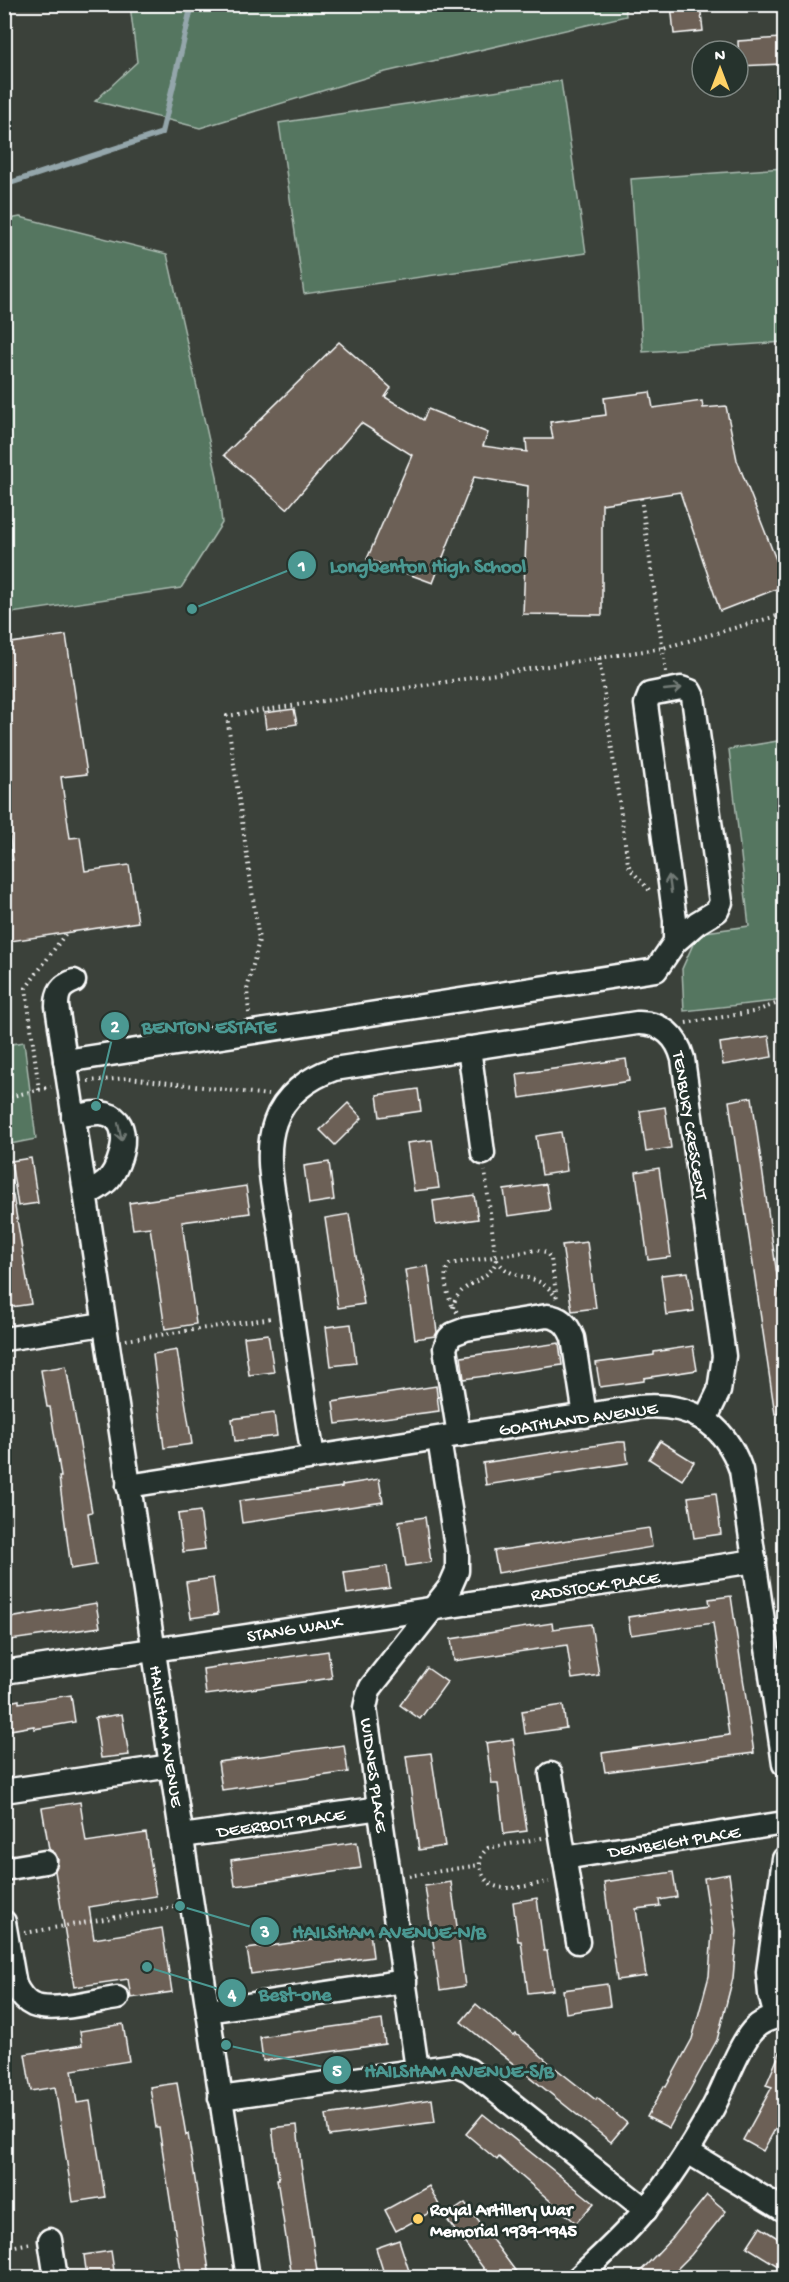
<svg xmlns="http://www.w3.org/2000/svg" width="789" height="2282" font-family="'Gochi Hand',sans-serif">
  <style>
    .green { fill: #547660; stroke: #aabab0; stroke-width: 1.5 }
    .lines { fill: none; stroke-linecap: round; stroke-linejoin: round }
    .stream { stroke: #94a6ab; stroke-width: 6 }
    .building { fill: #6c6157; stroke: #fff; stroke-width: 1.5 }
    .minor-casing { stroke: #fff; stroke-width: 27 }
    .path { stroke: #fff; stroke-width: 4; stroke-dasharray: 1.5 4.5; stroke-linecap: butt }
    .minor { stroke: #26332d; stroke-width: 22 }
    .oneway { stroke: #727a76 }
    .poi-dot { fill: #ffd166; stroke: #26332d; stroke-width: 2 }
    .labels { text-anchor: middle; stroke-width: 5; stroke-linejoin: round; paint-order: stroke }
    .street-label { font-size: 18px; fill: #fff; stroke: #26332d }
    .poi-label { font-size: 18px; font-weight: bold; fill: #fff; stroke: #26332d; text-anchor: start }
    .leader { fill: none; stroke: #4b9892; stroke-width: 2 }
    .callout-dot { fill: #4b9892; stroke: #26332d; stroke-width: 2 }
    .mark-label { font-size: 18px; text-anchor: middle; font-weight: bold; fill: #fff }
    .callout-label { font-size: 20px; text-anchor: middle; font-weight: bold; fill: #4b9892; stroke: #26332d; stroke-width: 5; stroke-linejoin: round; paint-order: stroke }
  </style>
  <rect width="100%" height="100%" fill="#3b413a"/>
  <filter id="ink" filterUnits="userSpaceOnUse"><feTurbulence type="fractalNoise" baseFrequency=".0167" numOctaves="2"/><feDisplacementMap in="SourceGraphic" scale="12" xChannelSelector="R" yChannelSelector="G"/><feConvolveMatrix kernelMatrix="1 2 1 2 8 2 1 2 1" color-interpolation-filters="sRGB"/></filter>
  <g filter="url(#ink)">
    <g class="green">
      <path d="M130 5 625 4 626 16 381 73 200 128 95 101 137 62Z"/>
      <path d="M561 81 586 253 304 294 279 123Z"/>
      <path d="M784 168V342L643 352 631 179Z"/>
      <path d="M20 217 167 254 217 476 222 523 181 588 5 614 4 220Z"/>
      <path d="M784 740V1000L684 1011 682 969 698 933 749 926 729 749Z"/>
      <path d="M24 1042 36 1139 5 1145V1045Z"/>
    </g>
    <g class="lines">
      <path class="stream" d="M4 185 162 133 192 4"/>
    </g>
    <g class="building">
      <path d="M671 4H700L703 31 674 34Z"/>
      <path d="M781 38 782 64 739 66 738 41Z"/>
      <path d="M339 342 391 388 385 397 423 420 428 409 488 433 483 446 527 452 526 439H553L550 422 606 415 604 398 650 392 653 408 702 401 703 408 726 406 737 460 784 580V586L720 611 680 492 602 504V615L523 614 528 486 474 477 433 583 367 559 412 455 361 423 287 509 224 455Z"/>
      <path d="M66 635 87 774 61 777 70 838 80 837 85 871 129 865 138 922 4 942V861L13 860 7 820H4V644Z"/>
      <path d="M294 709 297 724 266 729 264 713Z"/>
      <path d="M769 1036 772 1057 723 1065 720 1043Z"/>
      <path d="M626 1059 629 1081 520 1098 517 1074Z"/>
      <path d="M418 1089 421 1111 380 1117 377 1095Z"/>
      <path d="M752 1097 784 1325V1414H775L729 1101Z"/>
      <path d="M348 1103 362 1118 335 1145 320 1130Z"/>
      <path d="M665 1107 671 1148 646 1152 640 1111Z"/>
      <path d="M561 1132 567 1171 542 1175 536 1136Z"/>
      <path d="M432 1140 439 1188 414 1191 407 1143Z"/>
      <path d="M31 1158 38 1203 18 1206 11 1161Z"/>
      <path d="M329 1162 334 1200 309 1204 304 1166Z"/>
      <path d="M659 1168 671 1257 648 1260 636 1172Z"/>
      <path d="M546 1184 550 1210 508 1216 504 1190Z"/>
      <path d="M246 1186 250 1213 182 1222 196 1324 165 1329 150 1227 133 1229 129 1203Z"/>
      <path d="M13 1195 31 1304 11 1307 4 1265V1196Z"/>
      <path d="M474 1195 478 1219 436 1225 433 1201Z"/>
      <path d="M349 1214 364 1304 338 1308 325 1218Z"/>
      <path d="M587 1242 596 1308 572 1311 562 1245Z"/>
      <path d="M428 1266 437 1332 435 1336 415 1339 405 1270Z"/>
      <path d="M688 1272 694 1311 666 1315 661 1275Z"/>
      <path d="M351 1324 356 1363 331 1366 326 1327Z"/>
      <path d="M268 1334 274 1372 249 1375 244 1337Z"/>
      <path d="M559 1343 562 1365 464 1379 461 1357Z"/>
      <path d="M693 1346 697 1370 644 1378V1381L600 1387 596 1363 654 1355V1352Z"/>
      <path d="M177 1350 192 1444 164 1448 153 1354Z"/>
      <path d="M66 1366 92 1512 88 1513 96 1565 71 1569 59 1477H61L50 1407H47L41 1370Z"/>
      <path d="M436 1386 439 1411 336 1424 333 1402Z"/>
      <path d="M274 1413 277 1436 235 1441 232 1419Z"/>
      <path d="M660 1441 694 1462 682 1480 649 1459Z"/>
      <path d="M618 1442H625L628 1463 486 1485 483 1463Z"/>
      <path d="M379 1479 383 1502 242 1523 239 1501 342 1487V1485Z"/>
      <path d="M716 1493 721 1534 694 1538 688 1497Z"/>
      <path d="M200 1511 205 1549 183 1552 178 1514Z"/>
      <path d="M425 1517 431 1562 406 1566 399 1521Z"/>
      <path d="M649 1528 652 1547 498 1573 494 1551Z"/>
      <path d="M387 1566 390 1588 347 1594 344 1572Z"/>
      <path d="M213 1578 218 1614 191 1618 186 1582Z"/>
      <path d="M731 1596 754 1753 605 1772 602 1753 729 1735 713 1623 631 1635 628 1617 710 1605 709 1599Z"/>
      <path d="M96 1603 100 1627 4 1641V1619Z"/>
      <path d="M552 1623 553 1629 591 1624 599 1675 572 1679 567 1645 454 1661 451 1639Z"/>
      <path d="M328 1651 332 1678 206 1695 203 1669Z"/>
      <path d="M427 1668 447 1682 420 1719 400 1705Z"/>
      <path d="M71 1695 75 1722 34 1729V1726L4 1731V1703L19 1700V1703Z"/>
      <path d="M563 1705 566 1728 525 1734 522 1711Z"/>
      <path d="M122 1714 129 1755 101 1758 95 1718Z"/>
      <path d="M513 1739 527 1831 504 1834 498 1784H492L486 1743Z"/>
      <path d="M344 1745 348 1772 222 1790 218 1762Z"/>
      <path d="M431 1753 445 1846 419 1850 406 1756Z"/>
      <path d="M80 1802 86 1842 146 1833 156 1896 89 1907 94 1939 162 1928 172 1992 131 1998 128 1979 74 1987 55 1871 58 1859 55 1853 49 1849 42 1808Z"/>
      <path d="M357 1842 361 1868 235 1886 231 1860Z"/>
      <path d="M673 1872 677 1897 659 1900 660 1906 636 1909 646 1976 617 1980 604 1882Z"/>
      <path d="M729 1874 737 1931 733 1978 717 2040 669 2128 647 2117 664 2086 666 2087 692 2039 709 1976 712 1931 704 1878Z"/>
      <path d="M451 1882 465 1986 440 1990 425 1886Z"/>
      <path d="M537 1898 544 1951H547L553 1990 528 1993 521 1941H518L513 1902Z"/>
      <path d="M370 1932 373 1957 251 1974 247 1949Z"/>
      <path d="M607 1984 610 2006 566 2013 563 1990Z"/>
      <path d="M476 2004 514 2036 516 2034 554 2067 596 2100 597 2098 627 2123 611 2142 461 2022Z"/>
      <path d="M382 2020 385 2044 263 2061 260 2037Z"/>
      <path d="M123 2024 129 2061 72 2070 77 2103 90 2101 105 2197 73 2202 55 2087 31 2091 25 2054 82 2045 80 2031Z"/>
      <path d="M784 2043V2113L763 2151 743 2140 772 2087 766 2085Z"/>
      <path d="M177 2083 186 2135 188 2134 210 2277H182L159 2128H156L150 2087Z"/>
      <path d="M432 2099 435 2122 329 2136 326 2115Z"/>
      <path d="M483 2114 594 2203 576 2223 499 2157 497 2160 466 2134Z"/>
      <path d="M297 2125 301 2164 318 2277H292L277 2179H279L272 2128Z"/>
      <path d="M429 2186 440 2207 396 2231 385 2210Z"/>
      <path d="M707 2195 726 2211 691 2255 669 2277H635L673 2237Z"/>
      <path d="M465 2203 520 2277H490L445 2217Z"/>
      <path d="M760 2227 784 2242V2270L747 2247Z"/>
      <path d="M399 2240 411 2277H385L376 2248Z"/>
      <path d="M111 2251 115 2277H87L84 2255Z"/>
    </g>
    <g class="lines">
      <defs>
        <g id="minor">
          <path d="M74 981C61 986 57 992 57 1006L248 2278"/>
          <path d="M469 1048 483 1153"/>
          <path d="M65 1061 656 970 675 942 697 923 717 911 721 902 693 697 690 691 681 688 650 694 646 704 675 920V942"/>
          <path d="M73 1117C84 1115 96 1111 106 1114 134 1121 122 1163 109 1179 103 1186 94 1190 86 1195"/>
          <path d="M4 1339 104 1324"/>
          <path d="M459 1435 446 1355 445 1348 449 1338 453 1334 466 1329 547 1316C561 1317 568 1325 573 1338L585 1416"/>
          <path d="M313 1457C301 1382 290 1307 280 1231 275 1197 263 1156 275 1122 284 1096 308 1078 334 1069L637 1023C662 1022 677 1036 683 1059L724 1356 719 1391 705 1420"/>
          <path d="M128 1486 638 1407C688 1402 724 1421 741 1470L784 1764"/>
          <path d="M4 1672 755 1561"/>
          <path d="M551 1774 578 1942"/>
          <path d="M4 1791 171 1766"/>
          <path d="M182 1836 380 1808"/>
          <path d="M564 1858 784 1823"/>
          <path d="M4 1869 45 1862"/>
          <path d="M4 1922 15 1985C19 1993 24 2001 33 2005 53 2013 96 2001 117 1998"/>
          <path d="M208 2011 405 1981"/>
          <path d="M776 2017 770 1994 768 1972 784 1859"/>
          <path d="M417 2069 365 1708 368 1694 371 1687 450 1587 457 1571V1553L439 1439"/>
          <path d="M220 2098 456 2065 469 2070 646 2210"/>
          <path d="M688 2152 784 2210"/>
          <path d="M50 2240 56 2278"/>
          <path d="M578 2278C601 2256 626 2234 646 2209 671 2179 691 2147 710 2113 724 2090 736 2050 752 2031 760 2021 772 2018 784 2015"/>
        </g>
      </defs>
      <use href="#minor" class="minor-casing"/>
      <g class="path">
        <path d="M641 498 666 672"/>
        <path d="M599 658 628 864 631 870 651 892"/>
        <path d="M249 1013 247 990 259 940 227 716 663 648 784 614"/>
        <path d="M686 1023 753 1012 784 1001"/>
        <path d="M88 1081 129 1078 268 1095"/>
        <path d="M39 1090 26 988 66 933"/>
        <path d="M4 1098 51 1087"/>
        <path d="M497 1260C513 1285 539 1269 556 1298"/>
        <path d="M452 1305C447 1294 441 1273 450 1264L537 1250 546 1252 551 1259 557 1299"/>
        <path d="M457 1312 453 1308C457 1281 487 1284 496 1262L485 1171"/>
        <path d="M126 1340 272 1318"/>
        <path d="M542 1838 488 1848C481 1854 478 1861 481 1870 489 1899 526 1885 549 1882"/>
        <path d="M409 1876 479 1865"/>
        <path d="M25 1933 174 1907"/>
        <path d="M4 2248 32 2243"/>
      </g>
      <use href="#minor" class="minor"/>
    </g>
    <defs><path id="oneway-shaft" d="M-6 0H5M1.5-3L5.5 0L1.5 3" fill="none" stroke-width="1.6" stroke-linecap="round" stroke-linejoin="round" transform="scale(1.5)"/></defs>
    <g class="oneway">
      <use href="#oneway-shaft" transform="translate(673 689) rotate(-6)"/>
      <use href="#oneway-shaft" transform="translate(670 884) rotate(-98)"/>
      <use href="#oneway-shaft" transform="translate(120 1132) rotate(78)"/>
    </g>
  </g>
  <circle class="poi-dot" cx="418" cy="2219" r="6"/>
  <g class="labels">
    <g class="street-label">
      <text transform="translate(691 1125) rotate(81)" y="6">TENBURY CRESCENT</text>
      <text transform="translate(578 1418) rotate(-8)" y="6">GOATHLAND AVENUE</text>
      <text transform="translate(595 1585) rotate(-8)" y="6">RADSTOCK PLACE</text>
      <text transform="translate(294 1628) rotate(-9)" y="6">STANG WALK</text>
      <text transform="translate(167 1736) rotate(81)" y="6">HAILSHAM AVENUE</text>
      <text transform="translate(375 1775) rotate(82)" y="6">WIDNES PLACE</text>
      <text transform="translate(281 1822) rotate(-8)" y="6">DEERBOLT PLACE</text>
      <text transform="translate(674 1841) rotate(-9)" y="6">DENBEIGH PLACE</text>
    </g>
    <g class="poi-label">
      <text x="430" y="2215">Royal Artillery War<tspan x="430" dy="21">Memorial 1939-1945</tspan></text>
    </g>
  </g>
  <path class="leader" d="M192 609L302 565M96 1106L115 1026M180 1906L265 1931M147 1967L232 1993M226 2045L337 2070"/>
  <g class="callout-dot">
    <circle cx="192" cy="609" r="6"/>
    <circle cx="96" cy="1106" r="6"/>
    <circle cx="180" cy="1906" r="6"/>
    <circle cx="147" cy="1967" r="6"/>
    <circle cx="226" cy="2045" r="6"/>
    <circle cx="302" cy="565" r="15"/>
    <circle cx="115" cy="1026" r="15"/>
    <circle cx="265" cy="1931" r="15"/>
    <circle cx="232" cy="1993" r="15"/>
    <circle cx="337" cy="2070" r="15"/>
  </g>
  <g class="mark-label">
    <text x="302" y="571">1</text>
    <text x="115" y="1032">2</text>
    <text x="265" y="1937">3</text>
    <text x="232" y="2000">4</text>
    <text x="337" y="2076">5</text>
  </g>
  <g class="callout-label">
    <text x="428" y="572">Longbenton High School</text>
    <text x="209" y="1033">BENTON ESTATE</text>
    <text x="389" y="1938">HAILSHAM AVENUE-N/B</text>
    <text x="295" y="2000">Best-one</text>
    <text x="459" y="2077">HAILSHAM AVENUE-S/B</text>
  </g>
  <rect width="789" height="2282" fill="none" stroke="#26332d" stroke-width="24"/>
  <rect x="12" y="12" width="765" height="2258" fill="none" stroke="#fff" stroke-width="2" filter="url(#ink)"/>
  <g transform="translate(720 69)"><circle r="28" fill="#26332d" stroke="#7d8581" stroke-width="1.5"/>
  <path d="M0-4.5L10 22L0 15L-10 22Z" fill="#ffd166"/>
  <text y="-9" font-size="16" font-weight="bold" text-anchor="middle" fill="#ffffff">N</text>
  </g>
</svg>
